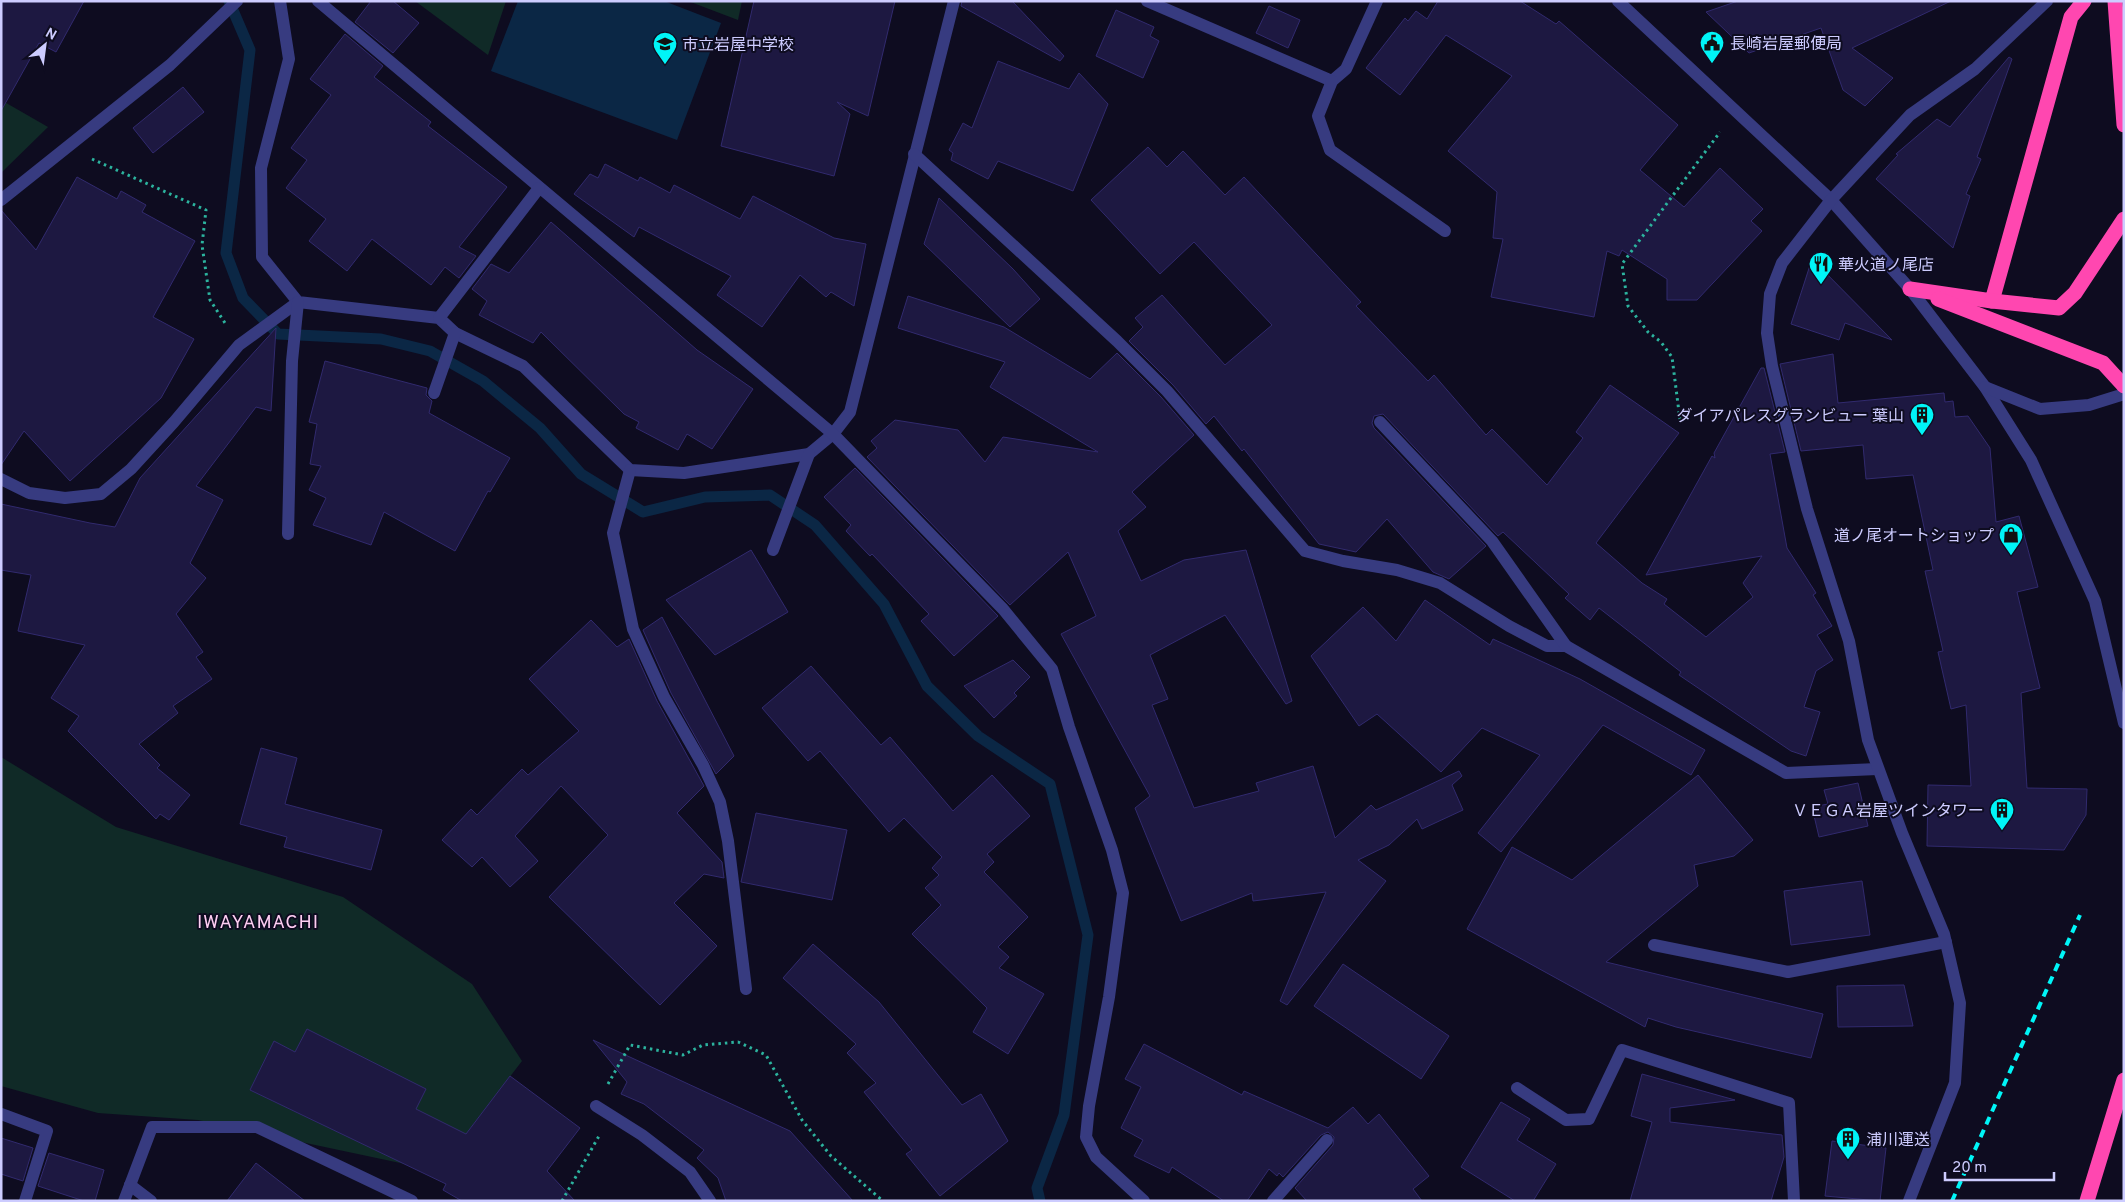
<svg xmlns="http://www.w3.org/2000/svg" width="2125" height="1202" font-family="Overpass,'Noto Sans JP',sans-serif">
  <style>
    .green { fill: #102a27 }
    .water { fill: #0b2745 }
    .lines { fill: none; stroke-linecap: round; stroke-linejoin: round }
    .stream { stroke: #0b2745; stroke-width: 11 }
    .building { fill: #1d1841; stroke: #312a6e }
    .path { stroke: #2cb39e; stroke-width: 3; stroke-dasharray: 2.5 4; stroke-linecap: butt }
    .minor { stroke: #373b80; stroke-width: 12 }
    .highway { stroke: #ff47b0; stroke-width: 15 }
    .rail { stroke: #00f5f7; stroke-width: 4; stroke-dasharray: 8 6; stroke-linecap: butt }
    .labels { text-anchor: middle; stroke-width: 4; stroke-linejoin: round; paint-order: stroke }
    .poi-label { font-size: 16px; fill: #cdccff; stroke: #0e0c20; text-anchor: start }
    .quarter-label { font-size: 19px; letter-spacing: 1px; fill: #ffcef2; stroke: #0e0c20 }
  </style>
  <rect width="100%" height="100%" fill="#0e0c20"/>
  <g class="green">
    <path d="M415 1H506L488 55Z"/>
    <path d="M688 1H742L738 20Z"/>
    <path d="M1 100 48 127 1 173Z"/>
    <path d="M1 757 116 827 343 897 472 984 522 1061 438 1171 198 1120 98 1113 1 1086Z"/>
  </g>
  <path class="water" d="M518 1H664L721 23 677 140 491 71Z"/>
  <g class="lines">
    <path class="stream" d="M229 1 250 50 226 253 243 298 278 334 381 339 430 351 483 381 540 428 581 474 643 512 705 497 770 495 815 525 884 604 927 686 978 736 1050 784 1088 935 1064 1115 1037 1188 1040 1201"/>
  </g>
  <g class="building">
    <path d="M1 1H84L56 52 39 43 1 111Z"/>
    <path d="M371 1H393L419 23 393 53 355 22Z"/>
    <path d="M754 1H895L868 116 837 102 850 114 834 176 721 146Z"/>
    <path d="M962 1H1012L1064 56 1060 61 961 6Z"/>
    <path d="M1438 1H1520L1556 24 1559 21 1678 125 1640 170 1684 207 1720 168 1763 209 1751 221 1762 231 1697 300H1667V279L1622 250 1619 256 1607 251 1594 317 1491 297 1503 239 1493 238 1497 192 1448 151 1512 76 1446 35 1400 95 1366 68 1405 18 1408 21 1416 11 1427 19Z"/>
    <path d="M1738 1H1951L1852 48 1893 78 1865 106 1843 90 1821 28 1749 53 1706 12Z"/>
    <path d="M1269 6 1300 20 1288 48 1256 33Z"/>
    <path d="M1116 10 1154 27 1150 36 1159 41 1143 78 1096 56Z"/>
    <path d="M345 34 383 66 374 77 431 122 428 126 507 187 459 247 476 256 459 278 445 267 431 285 372 239 347 271 309 241 326 219 286 188 307 160 291 148 331 95 310 79Z"/>
    <path d="M2009 57 2012 59 1977 157 1981 159 1966 194 1970 196 1953 248 1876 179 1898 155 1896 154 1937 119 1950 127Z"/>
    <path d="M998 61 1069 89 1079 73 1108 104 1073 191 998 161 988 179 951 160 953 153 949 150 963 123 972 128Z"/>
    <path d="M183 87 204 112 153 153 133 128Z"/>
    <path d="M1148 147 1167 167 1183 151 1225 195 1244 177 1361 302 1356 306 1428 381 1434 375 1486 435 1492 429 1547 485 1583 438 1576 432 1610 385 1679 433 1596 543 1642 583 1667 599 1664 604 1706 637 1753 597 1743 583 1762 556 1646 575 1712 456 1715 458 1714 453 1761 368H1764L1785 452 1770 454 1787 548 1816 593 1813 595 1832 626 1817 635 1833 660 1816 671 1804 707 1820 712 1806 756 1791 751 1679 675 1681 672 1599 608 1590 620 1565 598 1569 594 1503 532 1498 536 1383 414 1374 416 1372 423 1374 428 1486 546 1449 579 1433 572 1387 519 1356 552 1319 544 1244 449 1242 451 1214 416 1206 424 1173 385 1129 341 1143 327 1135 318 1162 295 1225 365 1272 325 1194 242 1160 274 1091 200Z"/>
    <path d="M605 164 638 181 640 177 670 193 674 185 740 219 753 196 834 238 866 244 854 306 831 292 826 297 800 275 762 327 717 295 731 276 639 227 634 237 574 194 590 174 598 178Z"/>
    <path d="M77 177 117 199 121 191 146 205 142 212 195 241 153 317 194 339 161 398 70 481 24 431 1 465V210L36 250Z"/>
    <path d="M939 198 1013 269 1040 299 1010 327 924 244Z"/>
    <path d="M551 222 697 350 753 389 712 449 687 434 678 450 636 428 639 422 624 414 541 332 533 343 479 315 487 301 472 289 491 264 509 273Z"/>
    <path d="M1812 259 1892 340 1845 323 1839 340 1791 324Z"/>
    <path d="M908 296 1004 327 1090 379 1117 353 1161 397 1194 435 1132 492 1146 507 1118 531 1141 581 1184 560 1246 550 1292 701 1286 704 1225 615 1150 655 1168 699 1152 705 1194 808 1259 791 1256 783 1313 766 1335 838 1371 805 1376 810 1459 771 1462 776 1452 785 1463 810 1422 829 1417 819 1389 845 1358 860 1386 881 1287 1005 1280 1001 1326 892 1253 901 1252 893 1181 921 1135 808 1150 796 1061 634 1096 616 1068 552 1010 605 867 457 877 448 871 441 895 420 958 430 985 462 1003 437 1098 452 990 387 1005 362 898 328Z"/>
    <path d="M276 328 271 411 256 407 196 486 223 500 190 563 206 578 176 614 203 652 196 657 212 679 173 706 178 713 139 744 160 765 157 768 190 795 169 820 160 814 156 819 68 731 79 716 51 698 85 645 18 631 31 575 1 570V504L90 523 115 527 140 478Z"/>
    <path d="M1833 354 1838 403 1944 393 1945 402 1953 401 1955 417 1968 416 1990 448 1996 522 2019 516 2038 587 2017 592 2040 688 2021 693 2027 788 2087 789 2086 815 2064 850 1927 846 1928 785 1971 786 1966 705 1951 709 1938 652 1943 651 1925 571 1933 570 1913 475 1866 479 1863 445 1801 451 1780 364Z"/>
    <path d="M325 361 427 388 426 395 432 401 429 413 510 458 490 492 488 491 455 551 384 512 371 545 313 525 326 498 309 490 321 466 310 464 317 424 309 422Z"/>
    <path d="M855 468 998 616 954 656 921 621 929 614 872 554 870 556 846 531 851 525 824 497Z"/>
    <path d="M751 550 788 612 715 655 666 600Z"/>
    <path d="M1425 600 1490 645 1493 639 1580 679 1705 750 1691 775 1603 725 1501 852 1478 833 1540 755 1482 728 1441 772 1377 714 1359 726 1311 656 1363 607 1396 641Z"/>
    <path d="M662 617 734 756 716 774 671 693 643 630Z"/>
    <path d="M591 620 617 647 629 639 657 701 704 786 677 813 722 862 724 878 704 874 674 903 717 946 660 1005 549 897 608 835 561 786 515 836 538 861 510 887 482 857 472 867 442 840 471 809 477 815 522 769 528 775 579 731 529 679Z"/>
    <path d="M1013 660 1030 677 1014 693 1017 696 994 718 964 686Z"/>
    <path d="M811 666 881 745 890 737 953 811 992 775 1030 816 987 854 994 862 984 872 1028 917 998 947 1009 957 999 968 1044 994 1008 1054 973 1032 987 1008 912 934 941 905 925 888 939 875 932 868 942 857 904 818 889 832 820 751 808 761 762 708Z"/>
    <path d="M261 748 297 758 285 804 382 830 371 870 284 847 287 837 240 824Z"/>
    <path d="M1698 775 1753 840 1734 856 1694 865 1698 886 1606 962 1823 1014 1811 1058 1676 1027 1648 1018 1645 1027 1467 929 1512 847 1572 880Z"/>
    <path d="M1858 783 1868 826 1819 837 1812 807 1828 804 1824 790Z"/>
    <path d="M756 813 847 830 832 900 741 882Z"/>
    <path d="M1862 881 1870 935 1791 945 1784 891Z"/>
    <path d="M813 944 879 1002 962 1105 981 1094 1008 1141 940 1196 906 1154 912 1150 864 1092 876 1083 847 1053 856 1044 783 978Z"/>
    <path d="M1343 964 1449 1036 1421 1079 1314 1006Z"/>
    <path d="M1904 985 1913 1026 1838 1027 1837 986Z"/>
    <path d="M307 1029 426 1089 416 1109 466 1134 510 1076 580 1128 547 1171 575 1201H462L443 1190 446 1184 250 1090 274 1041 295 1052Z"/>
    <path d="M593 1040 790 1131 853 1201H726L718 1178 697 1158 704 1150 644 1104 621 1094 627 1082Z"/>
    <path d="M1144 1044 1242 1095 1244 1091 1328 1128 1353 1107 1368 1124 1379 1114 1429 1176 1413 1189 1422 1201H1307L1295 1188 1333 1145 1334 1137 1328 1132 1321 1135 1283 1177 1279 1173 1277 1176 1269 1169 1247 1201H1224L1172 1167 1169 1173 1134 1156 1143 1140 1121 1128 1141 1087 1125 1079Z"/>
    <path d="M1642 1074 1735 1100 1670 1108V1122L1782 1135 1784 1157 1771 1201H1630L1652 1122 1631 1116Z"/>
    <path d="M1501 1102 1530 1119 1517 1140 1556 1164 1533 1201H1515L1461 1167Z"/>
    <path d="M1 1138 33 1148 23 1181 1 1174Z"/>
    <path d="M1832 1141 1886 1148 1880 1201 1825 1196Z"/>
    <path d="M49 1153 104 1170 95 1201H84L38 1186Z"/>
    <path d="M256 1163 305 1201H227Z"/>
  </g>
  <g class="lines">
    <g class="path">
      <path d="M92 159 206 210 202 245 210 300 225 323"/>
      <path d="M1680 420 1672 357 1661 342 1648 332 1628 306 1622 264 1720 132"/>
      <path d="M608 1084 630 1045 683 1055 703 1045 738 1042 766 1055 802 1120 831 1156 883 1201"/>
      <path d="M562 1201 599 1136"/>
    </g>
    <g class="minor">
      <path d="M280 1 289 59 261 168 262 257 298 302 439 318 455 333 523 366 630 470 684 473 809 454 833 434 850 412 954 1"/>
      <path d="M318 1 833 434 1003 609 1052 669 1069 727 1112 850 1123 893 1109 997 1089 1106 1086 1137 1096 1157 1144 1201"/>
      <path d="M1147 1 1332 81 1346 69 1377 1"/>
      <path d="M1618 1 1831 200 1910 289 1985 387 2031 460 2095 601 2124 723"/>
      <path d="M1332 81 1318 116 1330 150 1445 231"/>
      <path d="M914 154 1117 341 1167 391 1305 551 1343 561 1397 570 1440 583 1509 626 1547 646H1566L1786 773 1877 769"/>
      <path d="M1 200 170 65 237 1"/>
      <path d="M439 318 539 188"/>
      <path d="M1985 387 2040 409 2089 405 2121 395 2124 389"/>
      <path d="M434 393 455 333"/>
      <path d="M1380 422 1492 541 1566 646"/>
      <path d="M630 470 613 533 633 629 664 697 703 765 720 802 728 841 746 989"/>
      <path d="M1 479 29 493 65 498 101 494 131 469 174 422 239 345 298 302"/>
      <path d="M288 534 292 361 298 302"/>
      <path d="M773 550 809 454"/>
      <path d="M1654 945 1788 972 1946 942"/>
      <path d="M1517 1088 1566 1120 1589 1119 1622 1050 1789 1103 1794 1201"/>
      <path d="M596 1106 642 1135 690 1172 710 1201"/>
      <path d="M1 1114 47 1131 25 1201"/>
      <path d="M130 1185 151 1201"/>
      <path d="M124 1201 152 1127H257L412 1201"/>
      <path d="M1273 1201 1327 1140"/>
      <path d="M1909 1201 1955 1083 1960 1003 1944 934 1902 833 1868 740 1849 641 1807 509 1772 366 1767 333 1770 294 1782 263 1831 200 1910 115 1975 69 2047 1"/>
    </g>
    <g class="highway">
      <path d="M2115 1 2124 125"/>
      <path d="M1910 289 1992 301 2071 17 2084 1"/>
      <path d="M1938 299 2103 363 2124 386"/>
      <path d="M1992 301 2059 308 2075 293 2124 219"/>
      <path d="M2087 1201 2124 1080"/>
    </g>
    <path class="rail" d="M1952 1201 2080 915"/>
  </g>
  <defs>
    <symbol id="civic-pin" viewBox="-11 -11 22 30"><path d="M0 17L-7.5 6A9.5 9.5 0 1 1 7.5 6Z" fill="#00f5f7" stroke="#0e0c20"/><path d="M-.6-6.5H3V-4.5H.6V-3L4-1V1h2V6H-6V1h2V-1L-.6-3ZM-1.2 2.5V6h2.4V2.5Z" fill="#111"/></symbol>
    <symbol id="school-pin" viewBox="-11 -11 22 30"><path d="M0 17L-7.5 6A9.5 9.5 0 1 1 7.5 6Z" fill="#00f5f7" stroke="#0e0c20"/><path d="M0-5L7-2L0 1L-7-2ZM-4 1L0 2.5L4 1V4Q0 6-4 4Z" fill="#111"/></symbol>
    <symbol id="restaurant-pin" viewBox="-11 -11 22 30"><path d="M0 17L-7.5 6A9.5 9.5 0 1 1 7.5 6Z" fill="#00f5f7" stroke="#0e0c20"/><path d="M-5-6h1v4h1v-4h1v4h1v-4h1v5L-1.5 .5V6h-2V.5L-5-1ZM5-6V6H3V1.5H1.5Q1.5-4 5-6Z" fill="#111"/></symbol>
    <symbol id="building-pin" viewBox="-11 -11 22 30"><path d="M0 17L-7.5 6A9.5 9.5 0 1 1 7.5 6Z" fill="#00f5f7" stroke="#0e0c20"/><path d="M-4-6H4V6H1V3H-1V6H-4ZM-2.5-4.3h1.7v1.8h-1.7ZM.8-4.3h1.7v1.8H.8ZM-2.5-1h1.7V.8h-1.7ZM.8-1h1.7V.8H.8Z" fill="#111"/></symbol>
    <symbol id="shop-pin" viewBox="-11 -11 22 30"><path d="M0 17L-7.5 6A9.5 9.5 0 1 1 7.5 6Z" fill="#00f5f7" stroke="#0e0c20"/><path d="M-5-2.5h2.3a2.7 3.5 0 0 1 5.4 0H5L5.5 6h-11ZM-1.5-2.5h3a1.5 2.3 0 0 0-3 0Z" fill="#111"/></symbol>
  </defs>
  <g fill-rule="evenodd">
    <use href="#civic-pin" x="1698" y="29" width="28" height="38"/>
    <use href="#school-pin" x="651" y="30" width="28" height="38"/>
    <use href="#restaurant-pin" x="1807" y="250" width="28" height="38"/>
    <use href="#building-pin" x="1908" y="401" width="28" height="38"/>
    <use href="#shop-pin" x="1997" y="521" width="28" height="38"/>
    <use href="#building-pin" x="1988" y="796" width="28" height="38"/>
    <use href="#building-pin" x="1834" y="1125" width="28" height="38"/>
  </g>
  <g class="labels">
    <g class="poi-label">
      <text x="1730" y="49">長崎岩屋郵便局</text>
      <text x="682" y="50">市立岩屋中学校</text>
      <text x="1838" y="270">華火道ノ尾店</text>
      <text x="1904" y="421" text-anchor="end">ダイアパレスグランビュー 葉山</text>
      <text x="1994" y="541" text-anchor="end">道ノ尾オートショップ</text>
      <text x="1984" y="816" text-anchor="end">ＶＥＧＡ岩屋ツインタワー</text>
      <text x="1866" y="1145">浦川運送</text>
    </g>
    <g class="quarter-label">
      <text x="258" y="928">IWAYAMACHI</text>
    </g>
  </g>
  <rect width="2125" height="1202" fill="none" stroke="#cdccff" stroke-width="5"/>
  <g transform="translate(45 45) rotate(29)" stroke="#0e0c20" stroke-width="4" paint-order="stroke">
  <path d="M0-4L9 19L0 12L-9 19Z" fill="#cdccff"/>
  <text y="-8" font-size="14" font-weight="bold" text-anchor="middle" fill="#cdccff">N</text>
  </g>
  <path d="M1945 1172v8h109v-8" fill="none" stroke="#cdccff" stroke-width="2.5"/>
  <text x="1952" y="1172" font-size="15" fill="#cdccff" stroke="#0e0c20" stroke-width="4" paint-order="stroke">20 m</text>
</svg>
